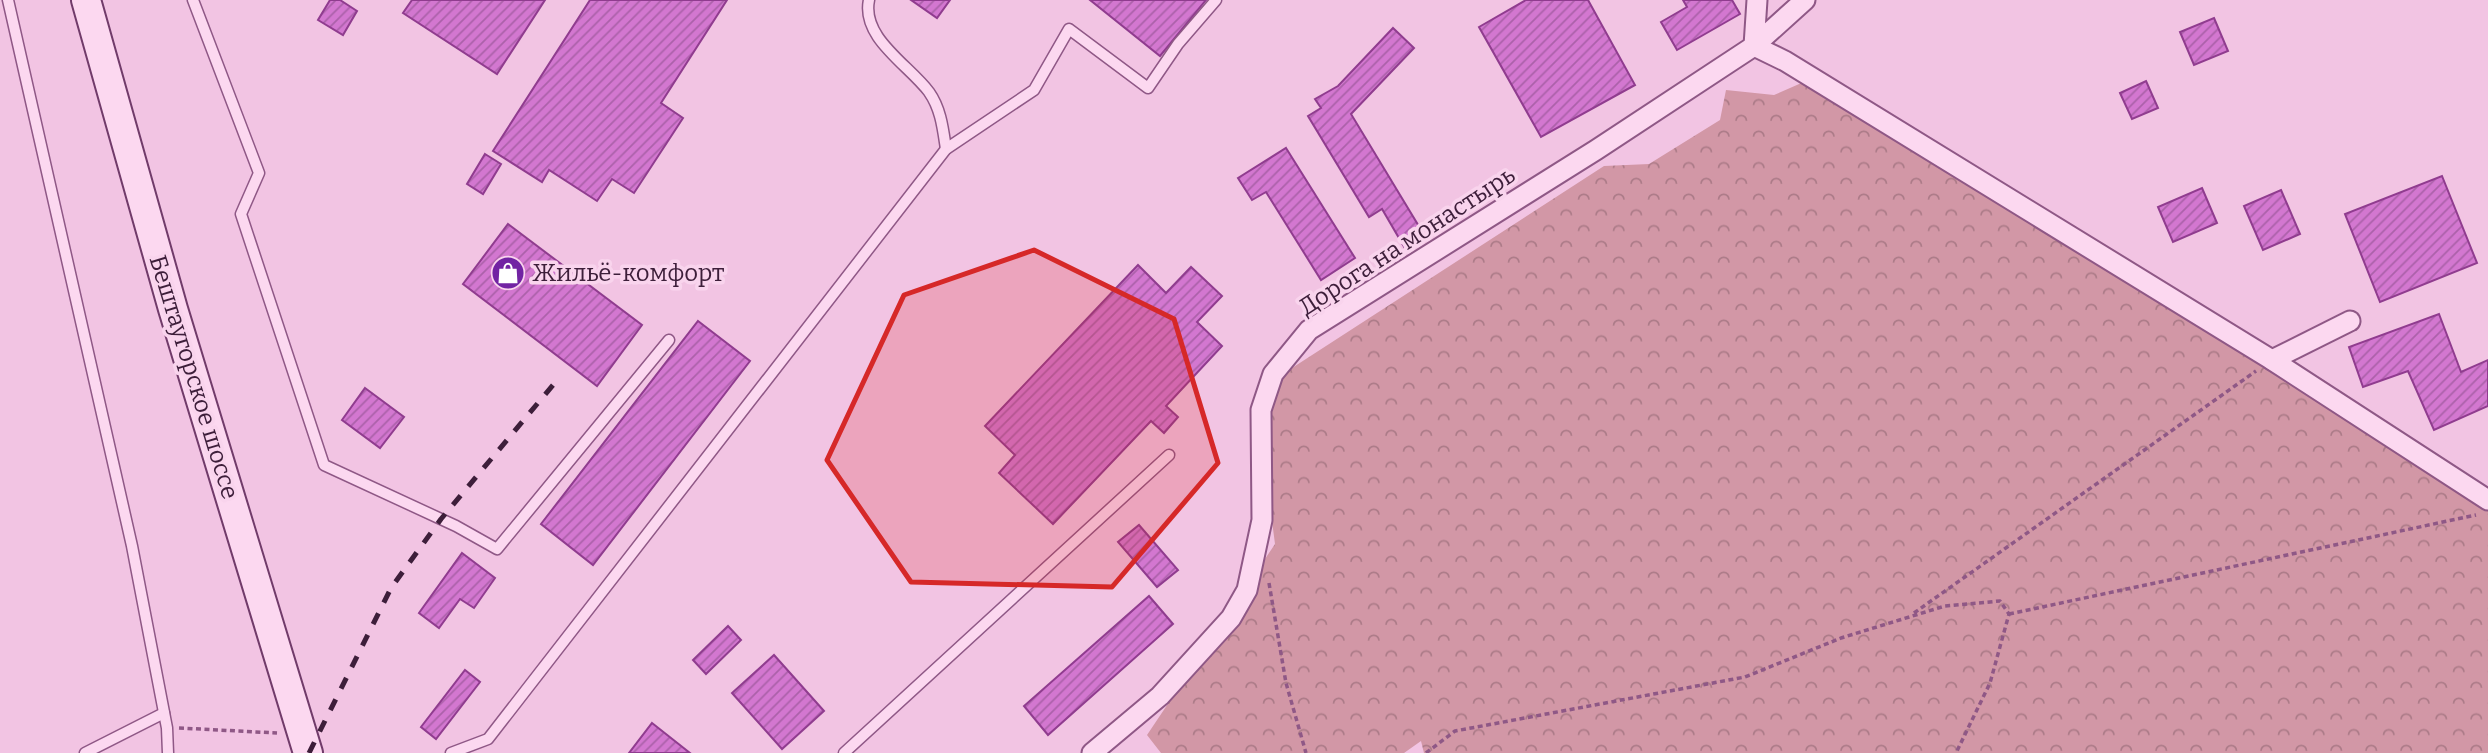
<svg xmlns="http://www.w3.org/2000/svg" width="2488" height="753" font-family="Bitter,serif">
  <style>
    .forest { fill: url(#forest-crowns) }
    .building { fill: url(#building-hatch); stroke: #903c8f; stroke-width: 2 }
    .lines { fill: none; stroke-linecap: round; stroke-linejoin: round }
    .service-casing { stroke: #8f5886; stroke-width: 13 }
    .minor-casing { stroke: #8f5886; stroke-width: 23 }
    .secondary-casing { stroke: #713b6a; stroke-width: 32 }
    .path { stroke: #8f5886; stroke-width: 3.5; stroke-dasharray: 5 3.5; stroke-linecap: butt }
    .service { stroke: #fcd8f0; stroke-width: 10 }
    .minor { stroke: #fcd8f0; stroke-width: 19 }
    .secondary { stroke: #fcd8f0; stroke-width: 28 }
    .rail { stroke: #3d1e3a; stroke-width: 5; stroke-dasharray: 12 12; stroke-linecap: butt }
    .marked { fill: #d62828; fill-opacity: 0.2; stroke: #d62828; stroke-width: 5; stroke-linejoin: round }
    .labels { text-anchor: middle; stroke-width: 7; stroke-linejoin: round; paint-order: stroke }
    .street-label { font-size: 24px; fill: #3d1e3a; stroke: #f9d4ed }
    .poi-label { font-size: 24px; fill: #3d1e3a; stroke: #f9d4ed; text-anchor: start }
  </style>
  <defs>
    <pattern id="forest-crowns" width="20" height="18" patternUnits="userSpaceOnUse" patternTransform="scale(1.75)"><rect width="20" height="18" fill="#d297a6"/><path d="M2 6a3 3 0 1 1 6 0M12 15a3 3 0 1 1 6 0" fill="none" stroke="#ac7b88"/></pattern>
    <pattern id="building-hatch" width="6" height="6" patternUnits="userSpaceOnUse" patternTransform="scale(1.75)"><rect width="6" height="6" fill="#d377d0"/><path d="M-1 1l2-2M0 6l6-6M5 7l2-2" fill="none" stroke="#ac61aa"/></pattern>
  </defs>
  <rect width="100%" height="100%" fill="#f2c4e3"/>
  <path class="forest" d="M1806 81 2488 494V753H1424L1421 741 1404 753H1161L1147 735 1275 544 1255 392 1604 166 1649 164 1720 120 1726 90 1774 95Z"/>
  <g class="building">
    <path d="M330 0H340L357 11 343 35 318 20Z"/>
    <path d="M412 0H545L497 74 403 13Z"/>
    <path d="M590 0H727L661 103 683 118 634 193 612 179 597 201 549 170 542 182 493 151Z"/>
    <path d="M911 0H950L937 18Z"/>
    <path d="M1090 0H1206L1160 56Z"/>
    <path d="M1526 0H1588L1635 85 1541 137 1479 27Z"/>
    <path d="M1683 0H1732L1740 14 1677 50 1661 22 1687 7Z"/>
    <path d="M2214 18 2228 51 2194 65 2180 32Z"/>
    <path d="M1393 28 1414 48 1351 114 1426 238 1406 250 1382 209 1369 217 1308 116 1321 108 1315 99 1338 86Z"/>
    <path d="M2146 81 2158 108 2132 119 2120 93Z"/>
    <path d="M1286 148 1355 258 1321 280 1266 192 1252 200 1238 178Z"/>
    <path d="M485 154 501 164 483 194 467 184Z"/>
    <path d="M2442 176 2477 263 2380 302 2345 214Z"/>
    <path d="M2202 188 2217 223 2173 242 2158 207Z"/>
    <path d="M2281 190 2300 234 2263 250 2244 206Z"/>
    <path d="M508 224 642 325 597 386 463 284Z"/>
    <path d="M1138 265 1166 293 1191 267 1222 296 1197 322 1222 346 1166 406 1178 417 1164 433 1151 421 1053 524 999 473 1015 455 985 426Z"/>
    <path d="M2439 314 2461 372 2488 360V406L2434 430 2408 371 2363 387 2349 347Z"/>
    <path d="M698 321 750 361 593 565 541 524Z"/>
    <path d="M365 388 404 417 380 448 342 420Z"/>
    <path d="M1139 525 1178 570 1157 587 1118 542Z"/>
    <path d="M462 553 495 578 474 608 460 599 439 628 419 613Z"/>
    <path d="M1149 596 1173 624 1048 735 1024 706Z"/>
    <path d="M728 626 741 640 706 674 693 660Z"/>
    <path d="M774 655 824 711 782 749 732 693Z"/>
    <path d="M465 670 480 682 436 739 421 727Z"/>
    <path d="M652 723 690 753H629Z"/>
  </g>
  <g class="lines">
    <defs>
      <g id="service">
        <path d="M8 0 132 546 167 728 168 753"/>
        <path d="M193 0 259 173 241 214 324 465 456 526 497 549 669 340"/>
        <path d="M869 0C861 38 909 65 929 92 941 109 943 129 946 149"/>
        <path d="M85 753 164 713"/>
        <path d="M451 753 488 739 946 149 1034 90 1069 29 1148 88 1178 44 1216 0"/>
        <path d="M844 753 1169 455"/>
      </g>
      <g id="minor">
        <path d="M1754 46 1785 61 2272 360 2488 500"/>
        <path d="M1754 46 1757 0"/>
        <path d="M2272 360 2350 321"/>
        <path d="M1092 753 1160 696 1231 618 1247 590 1262 520 1261 410 1273 374 1309 330 1596 150 1754 46 1805 0"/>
      </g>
      <path id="secondary" d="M86 0 173 309 308 753"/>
    </defs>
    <use href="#service" class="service-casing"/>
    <use href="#minor" class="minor-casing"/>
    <use href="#secondary" class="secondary-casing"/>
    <g class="path">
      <path d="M1269 583 1286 683 1306 753"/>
      <path d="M1914 613 2256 371"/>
      <path d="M2009 614 2476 515"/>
      <path d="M179 728 277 733"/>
      <path d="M1426 753 1455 731 1745 677 1841 638 1945 606 2000 601 2009 614 1990 683 1956 753"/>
    </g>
    <use href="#service" class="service"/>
    <use href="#minor" class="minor"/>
    <use href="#secondary" class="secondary"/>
    <path class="rail" d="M309 753 391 588 441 519 558 379"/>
  </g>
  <path class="marked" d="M1034 250 1174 319 1218 463 1112 587 911 582 827 460 904 295Z"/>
  <defs>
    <symbol id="shop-disc" viewBox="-11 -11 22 22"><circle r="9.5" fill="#7223a3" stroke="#f9d4ed"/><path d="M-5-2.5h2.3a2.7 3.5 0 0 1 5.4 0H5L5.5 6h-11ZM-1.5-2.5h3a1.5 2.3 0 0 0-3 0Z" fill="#fff"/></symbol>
  </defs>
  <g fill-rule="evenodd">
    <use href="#shop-disc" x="489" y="254" width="38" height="38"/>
  </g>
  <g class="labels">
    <g class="street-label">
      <text transform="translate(1407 241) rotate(-33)" y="8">Дорога на монастырь</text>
      <text transform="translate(194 377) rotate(73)" y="8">Бештаугорское шоссе</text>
    </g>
    <g class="poi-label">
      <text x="532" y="281">Жильё-комфорт</text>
    </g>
  </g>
</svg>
